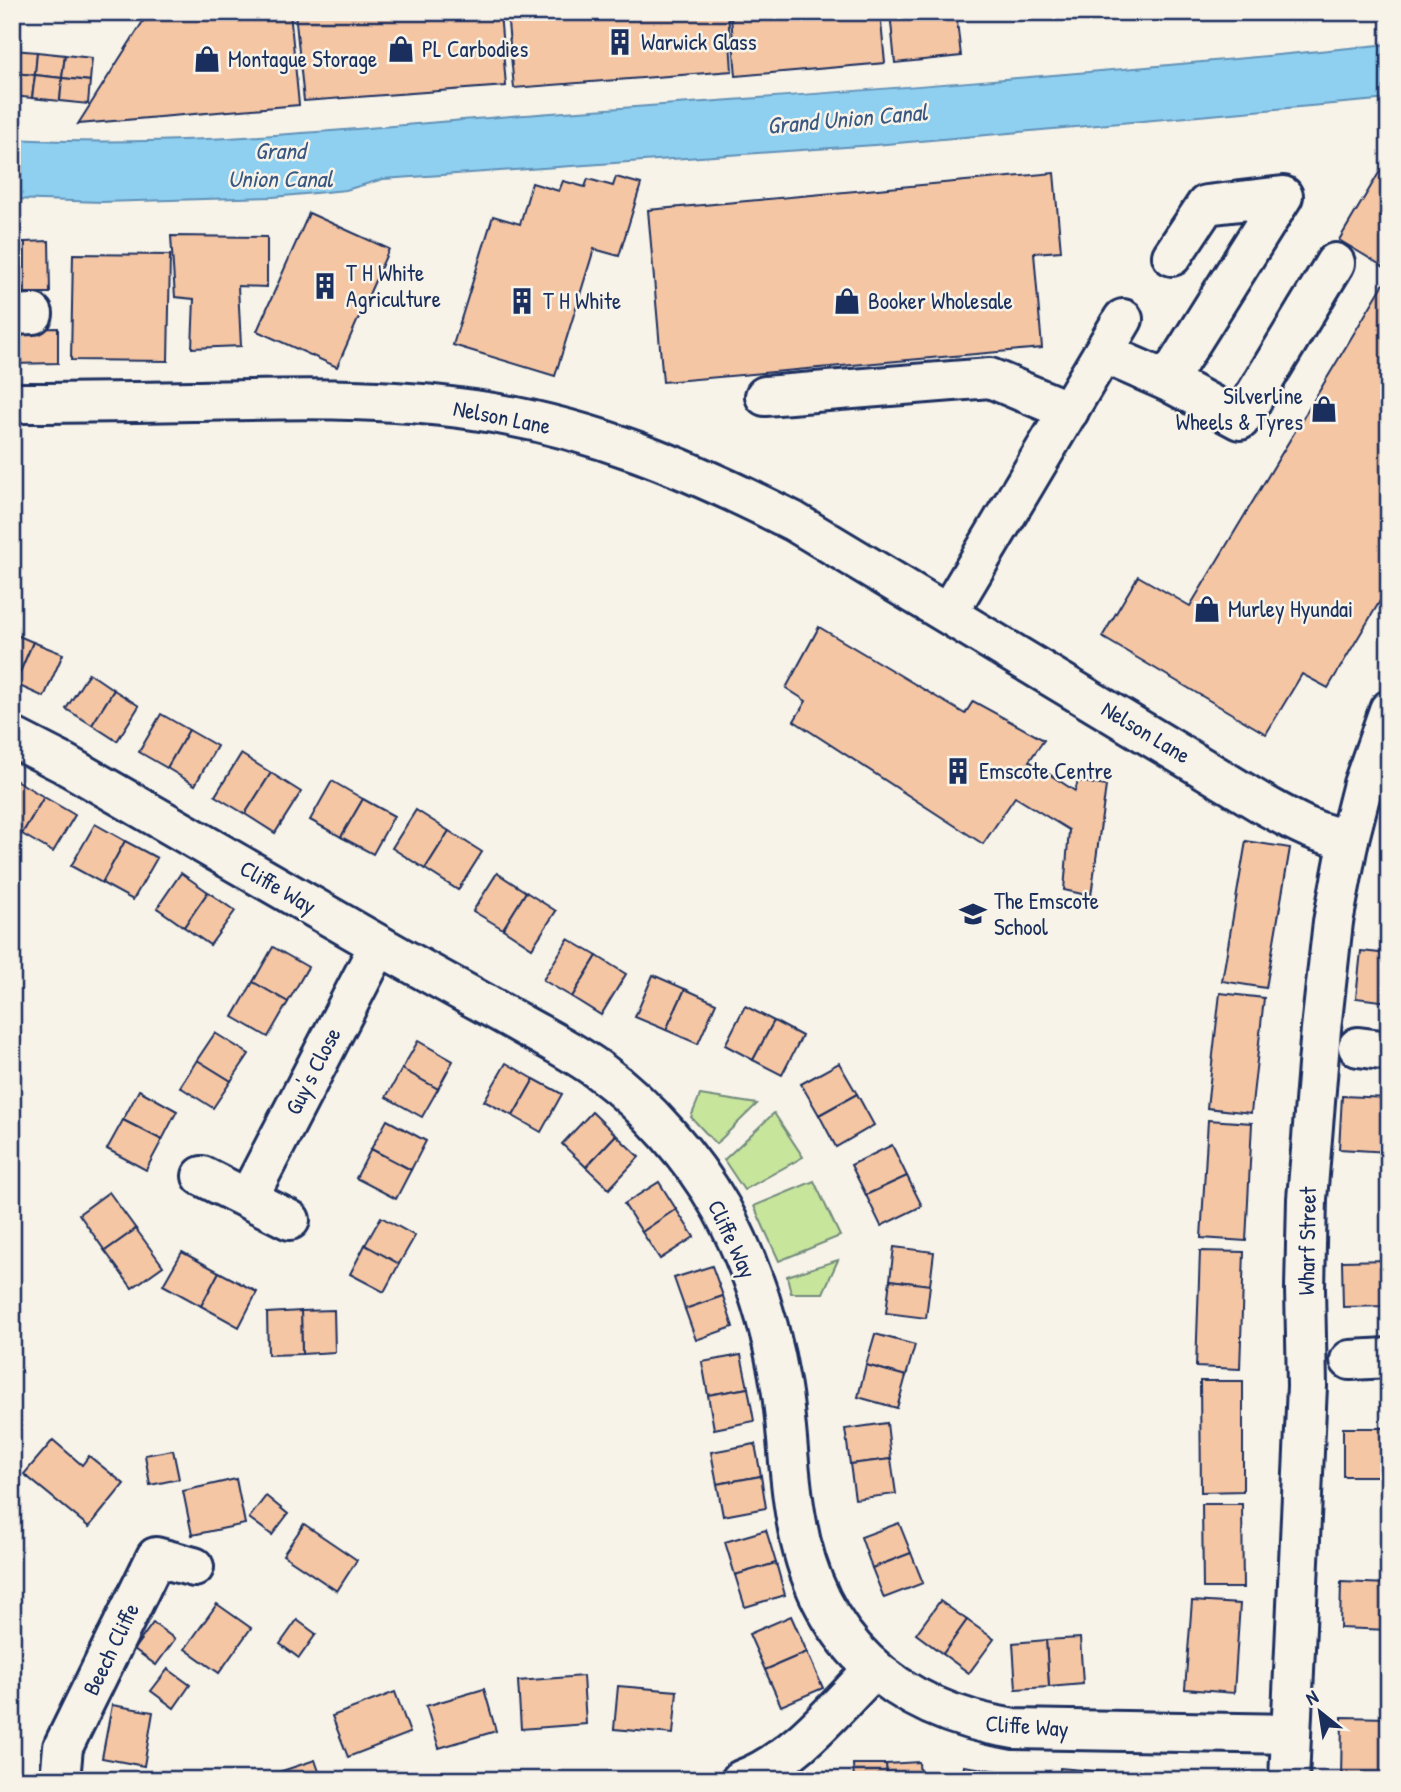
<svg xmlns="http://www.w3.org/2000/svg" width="1401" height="1792" font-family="'Patrick Hand',sans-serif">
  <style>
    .green { fill: #c8e59c; stroke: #728a7d; stroke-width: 2 }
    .water { fill: #8fd0f0; stroke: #6190b6; stroke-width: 2 }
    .building { fill: #f5c6a4; stroke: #1b2f5e; stroke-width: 2 }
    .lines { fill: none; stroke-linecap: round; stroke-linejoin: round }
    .minor-casing { stroke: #1b2f5e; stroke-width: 44 }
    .minor { stroke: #f7f3e8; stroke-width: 38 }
    .labels { text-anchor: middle; stroke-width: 5; stroke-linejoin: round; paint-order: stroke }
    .poi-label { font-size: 23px; fill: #1b2f5e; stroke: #f7f3e8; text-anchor: start }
    .street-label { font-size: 23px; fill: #1b2f5e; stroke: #f7f3e8 }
    .water-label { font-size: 24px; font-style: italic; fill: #385782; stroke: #f7f3e8 }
  </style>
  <rect width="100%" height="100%" fill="#f7f3e8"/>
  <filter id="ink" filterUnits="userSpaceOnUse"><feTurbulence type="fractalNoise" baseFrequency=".0143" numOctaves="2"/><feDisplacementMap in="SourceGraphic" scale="14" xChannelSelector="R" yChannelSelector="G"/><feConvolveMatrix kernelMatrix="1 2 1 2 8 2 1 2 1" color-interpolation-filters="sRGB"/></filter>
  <g filter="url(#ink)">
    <g class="green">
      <path d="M700 1095 757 1104 716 1144 691 1117Z"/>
      <path d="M774 1113 803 1157 744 1190 724 1160Z"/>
      <path d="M814 1181 840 1236 779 1261 754 1206Z"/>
      <path d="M838 1260 823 1293H791L787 1276Z"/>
    </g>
    <path class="water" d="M1389 44V99L875 145 383 179 346 190 273 197 102 202 12 199V139C187 149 364 127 538 114 822 94 1106 73 1389 44Z"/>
    <g class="building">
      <path d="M149 12H290L299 105 78 124Z"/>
      <path d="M295 12H500L506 86 304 101Z"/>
      <path d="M507 12H728L732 71 514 88Z"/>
      <path d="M780 12H880L885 63 736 76 731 17Z"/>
      <path d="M890 12H956L961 56 895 63Z"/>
      <path d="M12 50 37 52 35 75 12 73Z"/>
      <path d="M37 52 65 55 62 78 35 75Z"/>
      <path d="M65 55 92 58 90 81 62 78Z"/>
      <path d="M12 73 35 75 32 98 12 96Z"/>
      <path d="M35 75 62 78 60 101 32 98Z"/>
      <path d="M62 78 90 81 88 104 60 101Z"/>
      <path d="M1380 171 1389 176V270L1339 240Z"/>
      <path d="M1054 173 1061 251 1034 253 1042 348 663 382 648 210Z"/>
      <path d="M616 177 641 184 619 256 594 249 555 376 453 345 493 216 520 224 532 183 559 191 563 181 585 187 588 179 613 186Z"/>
      <path d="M309 213 389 249 337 367 257 331Z"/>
      <path d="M171 236 267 237V287L238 286 241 346 192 348 194 299 175 297Z"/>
      <path d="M49 241 50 293H25V242Z"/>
      <rect x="12" y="242" width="13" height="51"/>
      <path d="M73 254 170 255 168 361 71 360Z"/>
      <path d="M1389 275V586L1328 688 1302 674 1266 734 1102 637 1138 576 1190 606Z"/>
      <path d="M58 328V363L12 364V329Z"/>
      <path d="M819 627 965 714 973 701 1044 740 1029 761 1075 791 1078 781 1106 786 1091 896 1064 890 1069 830 1015 797 983 844 794 721 806 701 786 688Z"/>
      <path d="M12 633 33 642 15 684 12 683Z"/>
      <path d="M33 642 63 654 44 697 15 684Z"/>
      <path d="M89 673 114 690 92 725 66 709Z"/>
      <path d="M114 690 139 706 117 741 92 725Z"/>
      <path d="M161 714 189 730 167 768 139 752Z"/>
      <path d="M189 730 217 746 195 785 167 768Z"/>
      <path d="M241 754 271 773 245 814 215 796Z"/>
      <path d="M271 773 301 792 275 833 245 814Z"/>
      <path d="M14 779 44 797 22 834 12 828Z"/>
      <path d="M332 781 363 799 341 837 310 820Z"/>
      <path d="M44 797 75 815 53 852 22 834Z"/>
      <path d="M363 799 394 816 373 854 341 837Z"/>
      <path d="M416 810 449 831 425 869 392 848Z"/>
      <path d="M95 824 125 841 102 883 71 866Z"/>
      <path d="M449 831 482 852 458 890 425 869Z"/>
      <path d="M125 841 157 858 133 900 102 883Z"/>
      <path d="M1246 841 1290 848 1266 988 1222 981Z"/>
      <path d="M181 873 208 892 184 927 157 908Z"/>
      <path d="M497 873 526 892 503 929 473 911Z"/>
      <path d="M208 892 235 911 210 945 184 927Z"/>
      <path d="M526 892 556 911 532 948 503 929Z"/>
      <path d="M568 939 597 956 572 997 543 980Z"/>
      <path d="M273 947 308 967 288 1002 253 982Z"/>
      <path d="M1361 951 1389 954V1002L1356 998Z"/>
      <path d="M597 956 626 974 601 1015 572 997Z"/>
      <path d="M653 975 685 989 666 1030 635 1017Z"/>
      <path d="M253 982 288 1002 268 1037 233 1017Z"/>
      <path d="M685 989 716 1003 698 1044 666 1030Z"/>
      <path d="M1220 993 1264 998 1251 1113 1207 1108Z"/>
      <path d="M745 1006 774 1021 753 1060 725 1045Z"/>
      <path d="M774 1021 802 1036 782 1075 753 1060Z"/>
      <path d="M215 1033 249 1054 231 1081 197 1060Z"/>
      <path d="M418 1041 453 1061 438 1089 402 1069Z"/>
      <path d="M197 1060 231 1081 213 1108 180 1087Z"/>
      <path d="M506 1063 534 1079 513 1116 484 1101Z"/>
      <path d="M839 1063 857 1094 819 1115 801 1084Z"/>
      <path d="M402 1069 438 1089 422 1117 386 1097Z"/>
      <path d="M534 1079 562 1094 541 1132 513 1116Z"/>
      <path d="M139 1090 177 1111 162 1140 123 1120Z"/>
      <path d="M857 1094 874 1125 836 1147 819 1115Z"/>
      <path d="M1342 1096 1389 1098V1152L1339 1149Z"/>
      <path d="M592 1112 616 1135 586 1167 562 1144Z"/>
      <path d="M123 1120 162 1140 146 1170 107 1149Z"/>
      <path d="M387 1120 426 1141 411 1170 371 1149Z"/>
      <path d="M1208 1120 1252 1123 1246 1241 1201 1238Z"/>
      <path d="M616 1135 639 1157 609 1189 586 1167Z"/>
      <path d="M892 1145 907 1176 866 1195 851 1165Z"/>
      <path d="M371 1149 411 1170 396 1199 356 1178Z"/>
      <path d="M907 1176 922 1206 881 1226 866 1195Z"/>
      <path d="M659 1182 676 1209 642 1232 624 1204Z"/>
      <path d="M109 1192 136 1229 105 1251 79 1214Z"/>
      <path d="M676 1209 694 1237 660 1259 642 1232Z"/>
      <path d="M381 1217 415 1236 399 1264 365 1245Z"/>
      <path d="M136 1229 163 1266 132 1288 105 1251Z"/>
      <path d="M365 1245 399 1264 384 1292 350 1274Z"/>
      <path d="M894 1247 934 1252 930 1285 890 1280Z"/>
      <path d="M1200 1251 1244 1252 1240 1369 1196 1367Z"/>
      <path d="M182 1252 219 1272 201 1306 163 1285Z"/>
      <path d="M1389 1260V1306L1343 1307 1342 1261Z"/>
      <path d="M712 1266 723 1296 685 1309 674 1278Z"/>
      <path d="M219 1272 257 1292 239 1327 201 1306Z"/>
      <path d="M890 1280 930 1285 926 1318 886 1313Z"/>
      <path d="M723 1296 733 1327 696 1340 685 1309Z"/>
      <path d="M334 1310 335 1352 302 1354 301 1311Z"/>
      <path d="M301 1311 302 1354 268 1355 267 1313Z"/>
      <path d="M875 1334 915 1345 906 1376 866 1365Z"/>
      <path d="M741 1355 748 1388 708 1395 702 1362Z"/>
      <path d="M866 1365 906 1376 897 1408 858 1397Z"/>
      <path d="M1200 1381H1243V1491L1201 1492Z"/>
      <path d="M748 1388 754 1421 714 1429 708 1395Z"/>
      <path d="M887 1423 891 1459 850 1464 845 1429Z"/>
      <rect x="1343" y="1428" width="46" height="48"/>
      <path d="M53 1440 82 1465 89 1456 124 1484 89 1527 24 1474Z"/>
      <path d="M755 1444 761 1476 717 1484 711 1452Z"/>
      <path d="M173 1450 179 1479 150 1485 145 1455Z"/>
      <path d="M891 1459 896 1494 855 1499 850 1464Z"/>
      <path d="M761 1476 766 1508 723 1516 717 1484Z"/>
      <path d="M236 1479 245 1524 192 1535 183 1491Z"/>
      <path d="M266 1496 288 1514 272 1535 249 1518Z"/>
      <path d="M1202 1504H1242L1243 1588H1203Z"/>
      <path d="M899 1523 911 1553 872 1568 861 1537Z"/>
      <path d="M304 1524 357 1560 337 1591 283 1555Z"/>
      <path d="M766 1530 776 1563 735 1575 725 1542Z"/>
      <path d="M911 1553 923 1583 884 1598 872 1568Z"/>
      <path d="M776 1563 785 1595 745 1607 735 1575Z"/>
      <path d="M1341 1582 1389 1584V1630L1340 1628Z"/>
      <path d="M940 1601 967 1620 943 1654 916 1634Z"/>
      <path d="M1192 1601 1240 1604 1234 1693 1185 1689Z"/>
      <path d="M217 1604 251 1628 219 1673 185 1649Z"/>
      <path d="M791 1616 807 1652 765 1670 749 1634Z"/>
      <path d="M297 1620 316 1634 299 1658 280 1644Z"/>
      <path d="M967 1620 994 1639 969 1673 943 1654Z"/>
      <path d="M153 1623 175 1639 156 1665 134 1649Z"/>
      <path d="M1080 1638 1083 1684 1049 1687 1046 1640Z"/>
      <path d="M1046 1640 1049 1687 1016 1689 1013 1643Z"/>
      <path d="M807 1652 823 1688 781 1706 765 1670Z"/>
      <path d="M168 1669 190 1685 174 1708 151 1691Z"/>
      <path d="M583 1676 586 1724 521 1729 518 1681Z"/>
      <path d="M618 1686 677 1691 673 1734 614 1729Z"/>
      <path d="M484 1689 496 1731 439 1748 426 1706Z"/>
      <path d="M395 1692 410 1733 348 1757 332 1716Z"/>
      <path d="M112 1705 153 1712 144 1766 102 1758Z"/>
      <path d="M1342 1717 1389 1718V1780H1341Z"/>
      <path d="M315 1760 322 1780H268L267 1776Z"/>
      <path d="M919 1762 920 1780H887L886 1764Z"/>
      <path d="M853 1764H886L887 1780H854Z"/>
      <path d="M964 1766 998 1771 996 1780H962Z"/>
      <path d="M1060 1768 1092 1771 1091 1780H1059Z"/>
      <path d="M998 1771 1030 1777V1780H996Z"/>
      <path d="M1092 1771 1121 1774V1780H1091Z"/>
    </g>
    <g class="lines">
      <defs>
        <g id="minor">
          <path d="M12 315 33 314"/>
          <path d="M1103 353 1167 381 1283 196 1206 205 1172 256"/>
          <path d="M1167 381 1240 420 1335 263"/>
          <path d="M765 396 990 378 1069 411"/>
          <path d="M12 403C72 403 133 402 193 401 286 399 381 396 474 410 589 426 690 469 793 521L1261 803C1290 819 1316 835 1349 839"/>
          <path d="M948 613 1123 319"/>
          <path d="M12 737 63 763C169 823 273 885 379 945 426 972 473 997 519 1023 547 1039 576 1053 601 1072 648 1107 692 1157 721 1208 751 1263 771 1326 781 1387 788 1430 788 1475 796 1518 816 1640 893 1710 1014 1729L1290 1734"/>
          <path d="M1358 1047 1389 1051"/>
          <path d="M202 1176 290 1220"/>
          <path d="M248 1198 379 945"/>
          <path d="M1350 1360 1389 1358"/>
          <path d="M60 1780 63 1747 156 1557 194 1567"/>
          <path d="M741 1780C795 1760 835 1708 874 1669"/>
          <path d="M1289 1780 1307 1386 1305 1289 1307 1199 1321 1029 1333 922 1349 839 1363 784 1389 710"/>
        </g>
      </defs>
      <use href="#minor" class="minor-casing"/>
      <use href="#minor" class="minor"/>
    </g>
  </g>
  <defs>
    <symbol id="building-bare" viewBox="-9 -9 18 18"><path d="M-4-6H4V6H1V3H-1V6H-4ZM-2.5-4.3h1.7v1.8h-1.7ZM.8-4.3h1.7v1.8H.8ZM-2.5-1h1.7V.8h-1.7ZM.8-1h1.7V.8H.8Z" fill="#1b2f5e" stroke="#f7f3e8" stroke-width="2.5" paint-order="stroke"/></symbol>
    <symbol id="shop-bare" viewBox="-9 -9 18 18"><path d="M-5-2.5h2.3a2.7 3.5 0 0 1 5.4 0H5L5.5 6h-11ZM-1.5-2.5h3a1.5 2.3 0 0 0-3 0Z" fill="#1b2f5e" stroke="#f7f3e8" stroke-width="2.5" paint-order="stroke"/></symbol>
    <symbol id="school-bare" viewBox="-9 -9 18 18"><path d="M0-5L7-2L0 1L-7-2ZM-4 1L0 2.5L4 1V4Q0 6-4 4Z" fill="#1b2f5e" stroke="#f7f3e8" stroke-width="2.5" paint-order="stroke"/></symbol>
  </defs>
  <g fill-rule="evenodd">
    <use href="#building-bare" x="601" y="23" width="38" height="38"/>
    <use href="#shop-bare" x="382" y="30" width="38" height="38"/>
    <use href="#shop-bare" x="188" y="40" width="38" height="38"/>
    <use href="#building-bare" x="306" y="267" width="38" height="38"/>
    <use href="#building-bare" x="503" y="282" width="38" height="38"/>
    <use href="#shop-bare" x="828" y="282" width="38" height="38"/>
    <use href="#shop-bare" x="1305" y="390" width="38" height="38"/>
    <use href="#shop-bare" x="1188" y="590" width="38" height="38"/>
    <use href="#building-bare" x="939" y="752" width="38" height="38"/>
    <use href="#school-bare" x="954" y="895" width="38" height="38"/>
  </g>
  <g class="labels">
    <g class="poi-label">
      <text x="641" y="50">Warwick Glass</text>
      <text x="422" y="57">PL Carbodies</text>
      <text x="228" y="67">Montague Storage</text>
      <text x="346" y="281">T H White<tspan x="346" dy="26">Agriculture</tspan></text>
      <text x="543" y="309">T H White</text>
      <text x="868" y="309">Booker Wholesale</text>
      <text x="1303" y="404" text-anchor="end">Silverline<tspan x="1303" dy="26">Wheels &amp; Tyres</tspan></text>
      <text x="1228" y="617">Murley Hyundai</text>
      <text x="979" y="779">Emscote Centre</text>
      <text x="994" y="909">The Emscote<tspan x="994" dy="26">School</tspan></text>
    </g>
    <g class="street-label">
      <text transform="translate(502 417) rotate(11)" y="8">Nelson Lane</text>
      <text transform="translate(1146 732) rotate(31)" y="8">Nelson Lane</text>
      <text transform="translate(278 887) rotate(30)" y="8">Cliffe Way</text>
      <text transform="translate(313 1071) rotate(-63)" y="8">Guy's Close</text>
      <text transform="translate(732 1239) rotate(65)" y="8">Cliffe Way</text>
      <text transform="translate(1307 1241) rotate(-89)" y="8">Wharf Street</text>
      <text transform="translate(111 1649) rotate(-64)" y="8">Beech Cliffe</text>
      <text transform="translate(1027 1726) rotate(4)" y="8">Cliffe Way</text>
    </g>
    <g class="water-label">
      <text transform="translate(847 119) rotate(-5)" y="8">Grand Union Canal</text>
      <text x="280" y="159">Grand<tspan x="280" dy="28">Union Canal</tspan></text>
    </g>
  </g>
  <rect width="1401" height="1792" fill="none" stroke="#f7f3e8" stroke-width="42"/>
  <rect x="21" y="21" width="1359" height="1750" fill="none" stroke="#1b2f5e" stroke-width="2.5" filter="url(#ink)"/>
  <g transform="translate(1320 1712) rotate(330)" stroke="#f7f3e8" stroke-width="5" paint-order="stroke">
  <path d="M0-5L12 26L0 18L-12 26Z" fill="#1b2f5e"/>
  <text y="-10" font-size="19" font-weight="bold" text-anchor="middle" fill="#1b2f5e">N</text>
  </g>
</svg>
